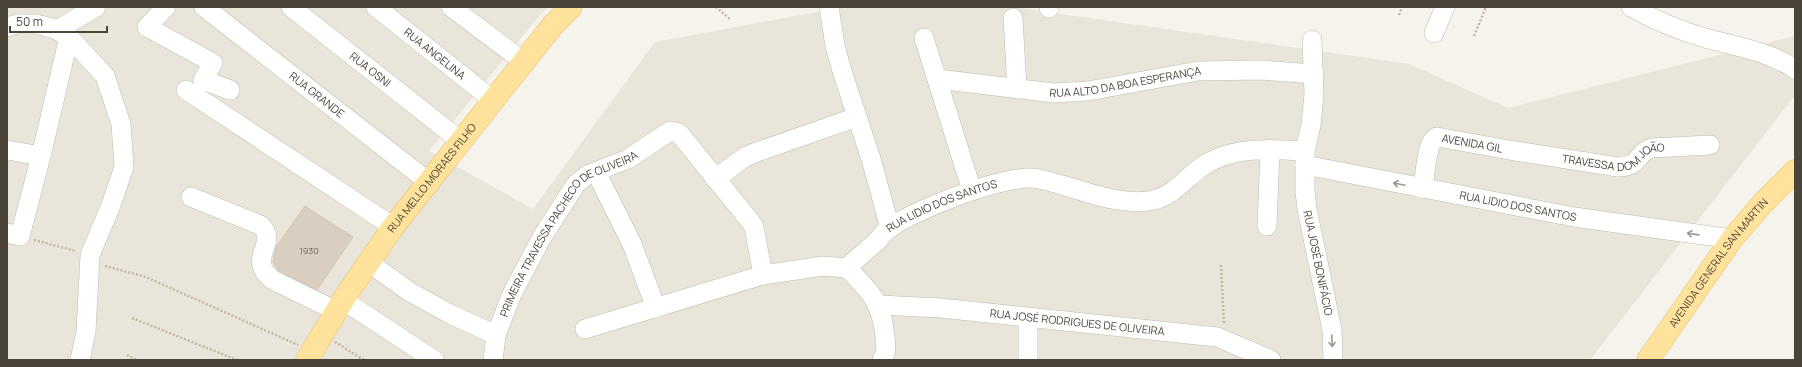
<svg xmlns="http://www.w3.org/2000/svg" width="1802" height="367" font-family="Manrope,sans-serif">
  <style>
    .residential { fill: #eae5da }
    .building { fill: #d8cfc1; stroke: #d3c7b4 }
    .lines { fill: none; stroke-linecap: round; stroke-linejoin: round }
    .minor-casing { stroke: #c2bbae; stroke-width: 20 }
    .major-casing { stroke: #e6c16a; stroke-width: 23 }
    .path { stroke: #c4b79f; stroke-width: 2.5; stroke-dasharray: 2 2; stroke-linecap: butt }
    .minor { stroke: #fff; stroke-width: 19 }
    .major { stroke: #ffe39c; stroke-width: 22 }
    .oneway { stroke: #9c9892 }
    .labels { text-anchor: middle; stroke-width: 3; stroke-linejoin: round; paint-order: stroke }
    .number-label { font-size: 9px; fill: #6e675b }
    .street-label { font-size: 11px; fill: #4b4439; stroke: #fff }
  </style>
  <rect width="100%" height="100%" fill="#f6f3ec"/>
  <path class="residential" d="M7 7H549L540 15 429 151 533 209 655 42 844 7H1012L1409 64 1508 108 1795 36V95L1590 360H7Z"/>
  <path class="building" d="M305 206 353 237 317 290 279 271 273 262 276 247Z"/>
  <g class="lines">
    <defs>
      <g id="minor">
        <path d="M166 7 147 27 213 63 203 80 230 90"/>
        <path id="s1" d="M204 7 430 183"/>
        <path id="s2" d="M291 7 462 142"/>
        <path id="s3" d="M376 7 494 101"/>
        <path d="M451 7 524 62"/>
        <path d="M829 7 835 46 842 71 871 159 890 228"/>
        <path d="M1049 7V8"/>
        <path d="M1631 7C1654 20 1678 30 1705 38 1735 46 1768 51 1795 69"/>
        <path d="M1013 18 1017 89"/>
        <path d="M7 27 17 24H36L55 29 69 37 105 76 121 124 124 167 111 205 90 255 86 332 80 360"/>
        <path d="M57 30 96 7"/>
        <path d="M1434 33 1445 7"/>
        <path d="M924 38 972 191"/>
        <path id="s4" d="M1312 40 1314 94 1311 125 1305 151V192L1307 209 1332 330 1333 360"/>
        <path id="s5" d="M937 79 1054 93 1088 91 1198 71 1261 70 1314 74"/>
        <path d="M186 90 383 220 393 227"/>
        <path d="M7 150 41 156"/>
        <path id="s6" d="M1305 165 1574 217 1732 239"/>
        <path d="M596 172 632 244 656 308"/>
        <path d="M715 179 745 157 754 153 857 117"/>
        <path id="s7" d="M1423 189C1425 177 1426 141 1437 137L1515 151 1618 167C1641 167 1635 153 1652 148L1710 145"/>
        <path d="M191 197 260 225C281 243 244 258 273 280L336 311"/>
        <path d="M1267 226 1270 149"/>
        <path d="M7 233 20 236 41 156 69 37"/>
        <path d="M368 262 410 292 452 315 496 335"/>
        <path d="M847 268C871 292 881 301 885 336 886 346 887 352 882 360"/>
        <path d="M343 300 434 360"/>
        <path id="s8" d="M879 305 941 308 1217 337 1271 360"/>
        <path d="M1028 318V360"/>
        <path id="s9" d="M585 329 763 275 823 266 847 268C856 259 866 251 876 242 881 237 885 231 891 227 917 209 1009 172 1039 179 1074 186 1117 208 1154 200 1176 194 1185 178 1203 166 1233 146 1271 149 1305 151"/>
        <path id="s10" d="M493 360 496 335 512 294 542 237 576 184 587 175 628 159 670 131 679 133 750 221 754 227 763 275"/>
      </g>
      <g id="major">
        <path id="s11" d="M307 360 343 300 393 227 553 25 571 7"/>
        <path id="s12" d="M1648 360 1732 239 1763 203 1795 171"/>
      </g>
    </defs>
    <use href="#minor" class="minor-casing"/>
    <use href="#major" class="major-casing"/>
    <g class="path">
      <path d="M716 7 731 20"/>
      <path d="M1399 15 1402 7"/>
      <path d="M1474 36 1486 7"/>
      <path d="M34 240 76 251"/>
      <path d="M1221 265 1224 324"/>
      <path d="M105 266 146 277 298 345"/>
      <path d="M132 318 237 360"/>
      <path d="M335 342 364 360"/>
      <path d="M127 355 137 360"/>
    </g>
    <use href="#minor" class="minor"/>
    <use href="#major" class="major"/>
  </g>
  <defs><path id="oneway-shaft" d="M-6 0H5M1.5-3L5.5 0L1.5 3" fill="none" stroke-width="1.6" stroke-linecap="round" stroke-linejoin="round"/></defs>
  <g class="oneway">
    <use href="#oneway-shaft" transform="translate(1399 184) rotate(-168)"/>
    <use href="#oneway-shaft" transform="translate(1693 234) rotate(-172)"/>
    <use href="#oneway-shaft" transform="translate(1332 341) rotate(87)"/>
  </g>
  <g class="labels">
    <g class="number-label">
      <text x="309" y="254">1930</text>
    </g>
    <g class="street-label">
      <text dy="4" stroke="none"><textPath href="#s3" startOffset="75">RUA ANGELINA</textPath></text>
      <text dy="4" stroke="none"><textPath href="#s2" startOffset="101">RUA OSNI</textPath></text>
      <text dy="4" stroke="none"><textPath href="#s5" startOffset="190">RUA ALTO DA BOA ESPERANÇA</textPath></text>
      <text dy="4" stroke="none"><textPath href="#s1" startOffset="143">RUA GRANDE</textPath></text>
      <text dy="4" stroke="none"><textPath href="#s7" startOffset="91">AVENIDA GIL</textPath></text>
      <text dy="4" stroke="none"><textPath href="#s7" startOffset="237">TRAVESSA DOM JOÃO</textPath></text>
      <text dy="4" stroke="none"><textPath href="#s11" startOffset="221">RUA MELLO MORAES FILHO</textPath></text>
      <text dy="4" stroke="none"><textPath href="#s6" startOffset="217">RUA LIDIO DOS SANTOS</textPath></text>
      <text dy="4" stroke="none"><textPath href="#s9" startOffset="386">RUA LIDIO DOS SANTOS</textPath></text>
      <text dy="4" stroke="none"><textPath href="#s10" startOffset="155">PRIMEIRA TRAVESSA PACHECO DE OLIVEIRA</textPath></text>
      <text dy="4" stroke="none"><textPath href="#s4" startOffset="225">RUA JOSÉ BONIFÁCIO</textPath></text>
      <text dy="4" stroke="none"><textPath href="#s12" startOffset="120">AVENIDA GENERAL SAN MARTIN</textPath></text>
      <text dy="4" stroke="none"><textPath href="#s8" startOffset="199">RUA JOSÉ RODRIGUES DE OLIVEIRA</textPath></text>
    </g>
  </g>
  <rect width="1802" height="367" fill="none" stroke="#4b4439" stroke-width="16"/>
  <path d="M10 26v6h97v-6" fill="none" stroke="#4b4439" stroke-width="2"/>
  <text x="16" y="26" font-size="12" fill="#4b4439" stroke="#ffffff" stroke-width="3" paint-order="stroke">50 m</text>
</svg>
